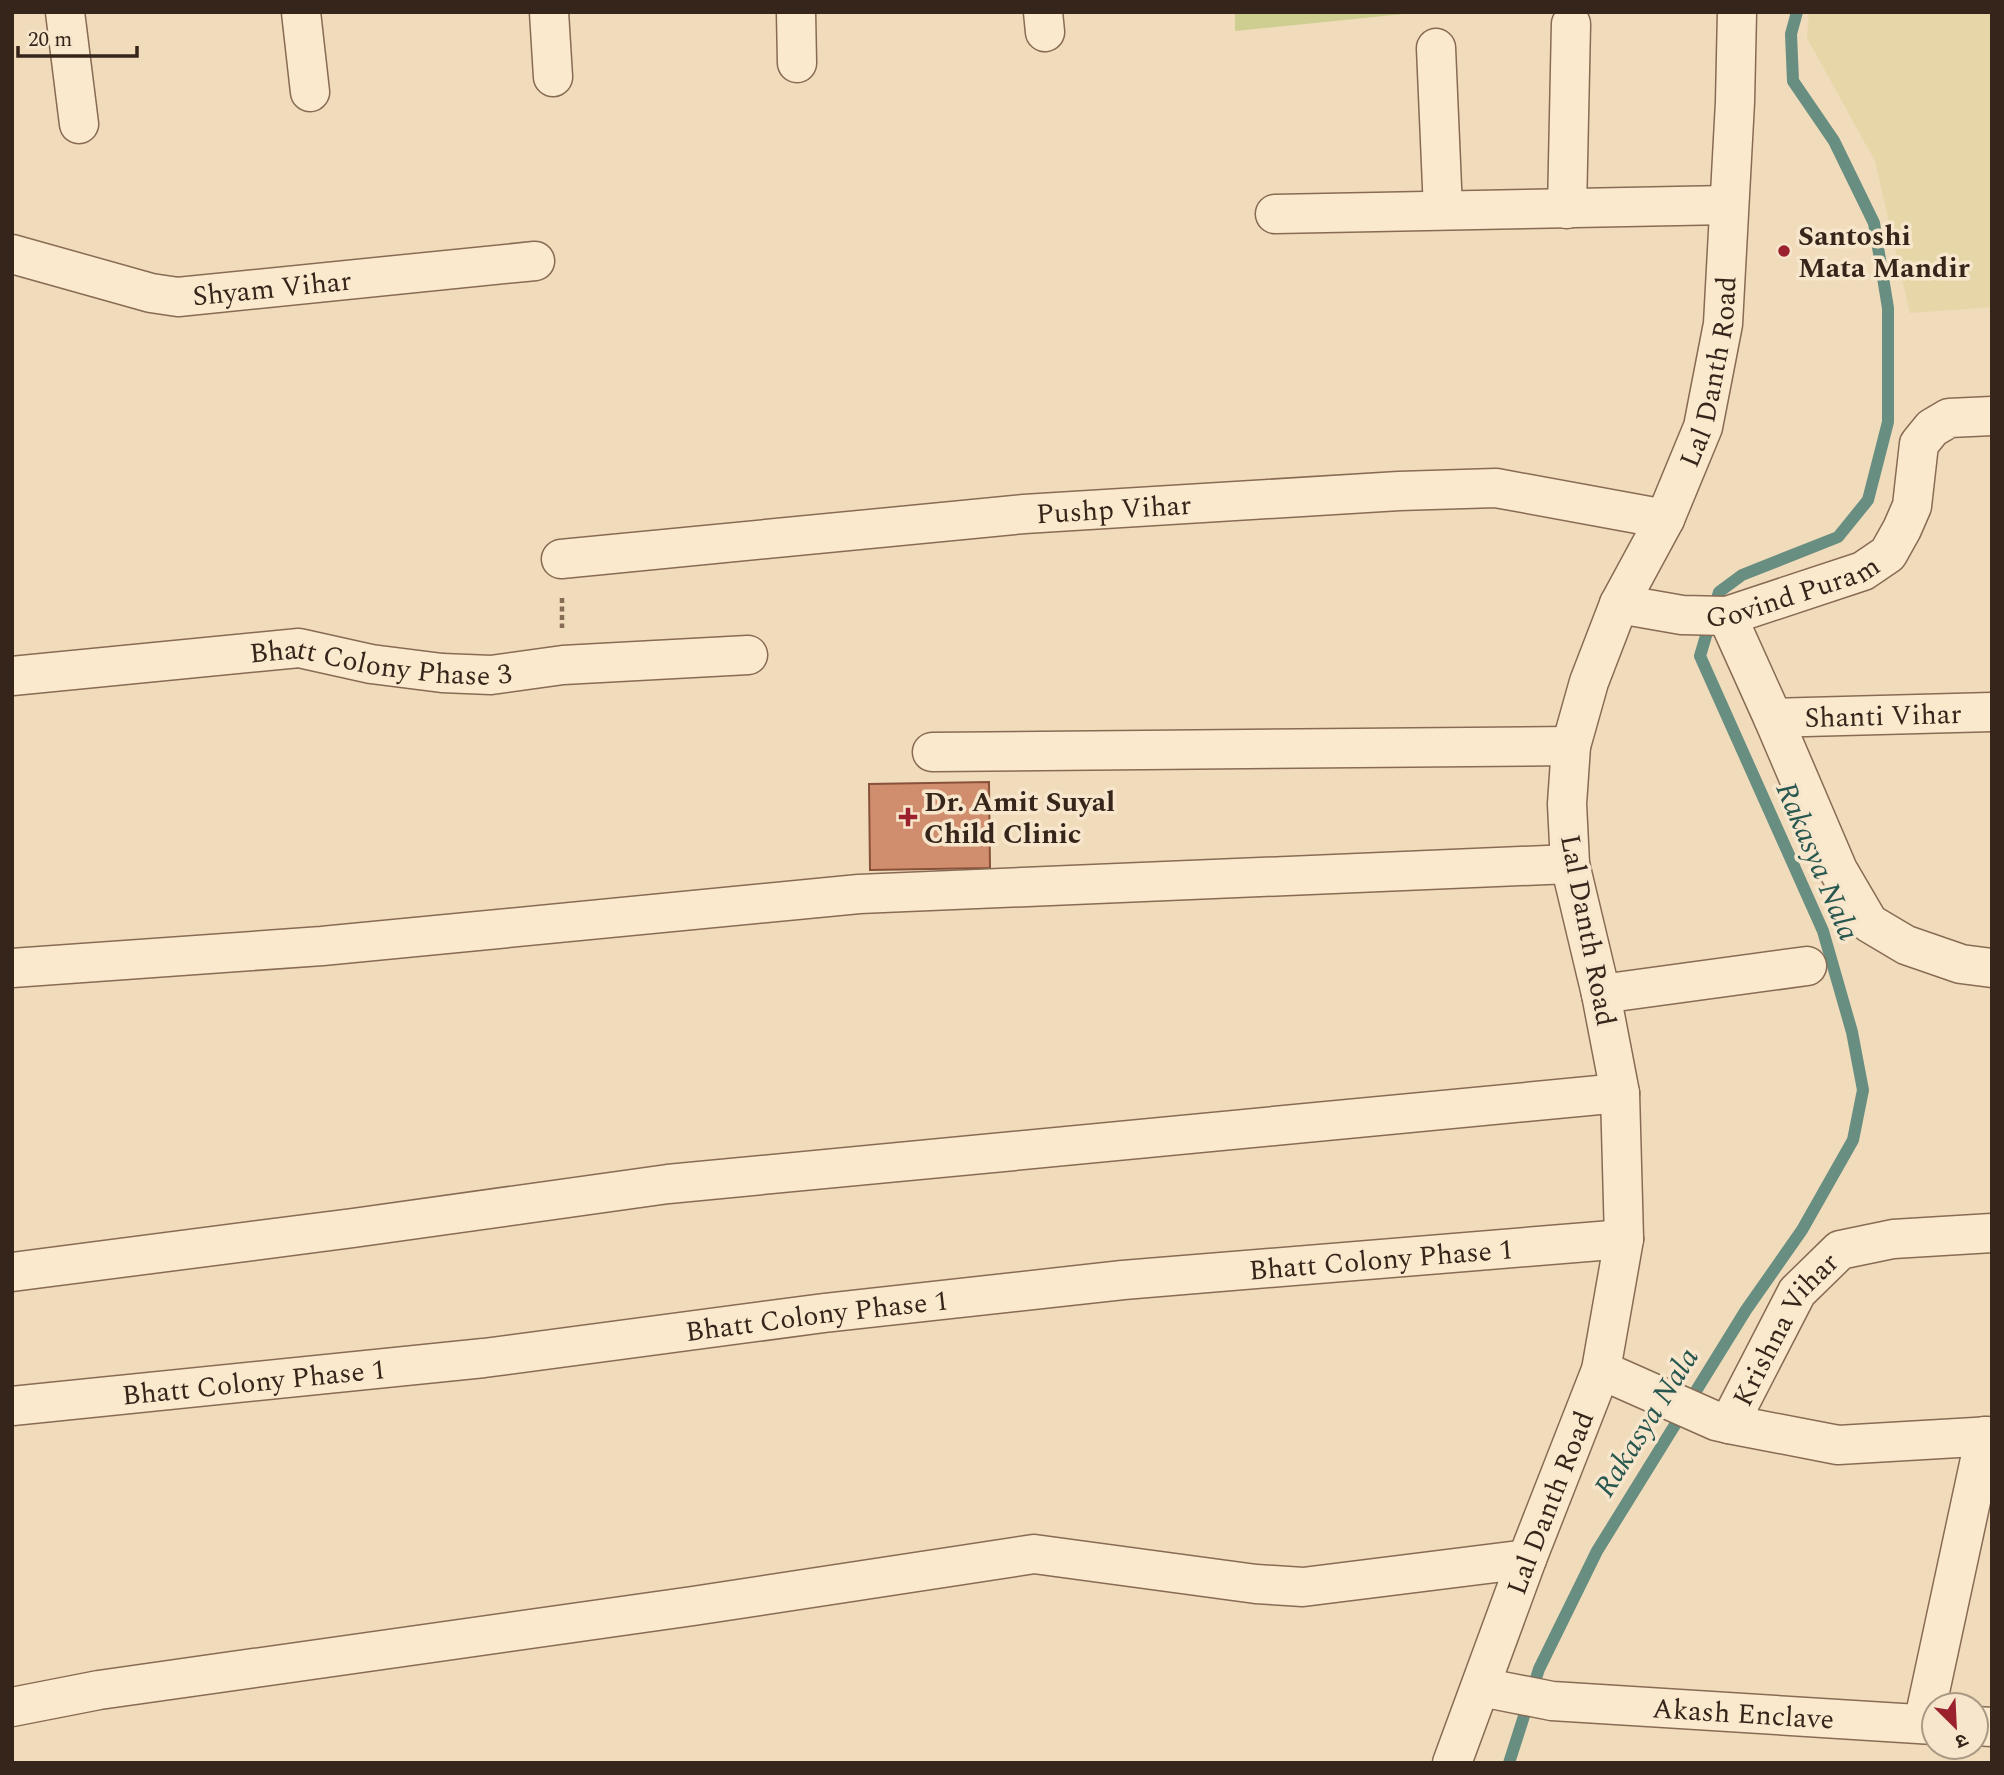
<svg xmlns="http://www.w3.org/2000/svg" width="2004" height="1775" font-family="Spectral,'Noto Sans Devanagari',serif">
  <style>
    .farmland { fill: #e6d6a8 }
    .green { fill: #cdce8f }
    .lines { fill: none; stroke-linecap: round; stroke-linejoin: round }
    .stream { stroke: #678e81; stroke-width: 12 }
    .building { fill: #d18e6e; stroke: #885139; stroke-width: 2 }
    .minor-casing { stroke: #886b54; stroke-width: 41 }
    .tertiary-casing { stroke: #886b54; stroke-width: 41 }
    .path { stroke: #886b54; stroke-width: 4.5; stroke-dasharray: 5 3.5; stroke-linecap: butt }
    .minor { stroke: #fbe9ce; stroke-width: 38 }
    .tertiary { stroke: #fbe9ce; stroke-width: 38 }
    .poi-dot { fill: #9a212d; stroke: #f7e6cb; stroke-width: 2.5 }
    .labels { text-anchor: middle; stroke-width: 7; stroke-linejoin: round; paint-order: stroke }
    .poi-label { font-size: 28px; font-weight: bold; fill: #36251a; stroke: #f7e6cb; text-anchor: start }
    .street-label { font-size: 28px; fill: #36251a; stroke: #f7e6cb }
    .water-label { font-size: 30px; font-style: italic; fill: #285750; stroke: #f7e6cb }
  </style>
  <rect width="100%" height="100%" fill="#f0dbbb"/>
  <path class="farmland" d="M1809 12H1992V307L1910 313 1875 161 1807 38Z"/>
  <path class="green" d="M1235 12H1423L1235 31Z"/>
  <g class="lines">
    <path class="stream" d="M1509 1763 1539 1669 1597 1551 1746 1310 1802 1230 1853 1140 1863 1090 1852 1032 1823 931 1700 656 1719 592 1742 575 1838 537 1868 500 1888 422V308L1874 223 1834 141 1793 81 1791 34 1797 12"/>
  </g>
  <path class="building" d="M989 782 990 868 870 870 869 784Z"/>
  <g class="lines">
    <defs>
      <g id="minor">
        <path d="M65 12 79 124"/>
        <path d="M301 12 310 92"/>
        <path d="M549 12 553 77"/>
        <path d="M796 12 797 63"/>
        <path d="M1043 12 1045 32"/>
        <path d="M1436 48 1443 210"/>
        <path d="M1567 209 1571 24"/>
        <path d="M1275 214 1728 205"/>
        <path id="s1" d="M12 254 151 293 178 297 535 261"/>
        <path id="s2" d="M561 559 1024 514 1399 491 1496 488 1665 519"/>
        <path id="s3" d="M1619 604 1682 615 1727 616 1863 571 1888 554 1902 529 1912 506 1919 444 1932 428 1949 418 1992 416"/>
        <path d="M1727 616 1773 718 1838 870 1869 923 1906 945 1961 964 1992 968"/>
        <path id="s4" d="M12 676 299 648 371 664 442 673 491 675 563 665 748 655"/>
        <path id="s5" d="M1773 718 1992 712"/>
        <path d="M932 752 1571 746"/>
        <path d="M12 968 322 946 859 894 1570 864"/>
        <path d="M1601 994 1807 966"/>
        <path d="M12 1272 353 1228 668 1184 1620 1093"/>
        <path id="s6" d="M1601 1370 1716 1421 1729 1424 1797 1292 1840 1250 1893 1239 1992 1233"/>
        <path id="s7" d="M12 1406 484 1358 824 1313 1123 1280 1624 1239"/>
        <path d="M1729 1424 1838 1445 1992 1436"/>
        <path id="s8" d="M1481 1687 1552 1701 1934 1725"/>
        <path d="M12 1707 99 1690 693 1606 1034 1554 1256 1584 1303 1587 1527 1559"/>
        <path d="M1923 1724 1985 1436"/>
        <path d="M1976 1726 1992 1727"/>
      </g>
      <g id="tertiary">
        <path id="s9" d="M1452 1763 1527 1559 1601 1370 1624 1239 1620 1093 1601 994 1570 864 1567 804 1571 746 1589 682 1619 604 1665 519 1703 427 1723 324 1735 102 1737 12"/>
      </g>
    </defs>
    <use href="#minor" class="minor-casing"/>
    <use href="#tertiary" class="tertiary-casing"/>
    <path class="path" d="M562 598V628"/>
    <use href="#minor" class="minor"/>
    <use href="#tertiary" class="tertiary"/>
  </g>
  <g class="poi-dot">
    <circle cx="1784" cy="251" r="7"/>
    <path d="M904.5 806.5h7v7h7v7h-7v7h-7v-7h-7v-7h7z"/>
  </g>
  <g class="labels">
    <g class="poi-label">
      <text x="1798" y="245">Santoshi<tspan x="1798" dy="32">Mata Mandir</tspan></text>
      <text x="924" y="811">Dr. Amit Suyal<tspan x="924" dy="32">Child Clinic</tspan></text>
    </g>
    <g class="street-label">
      <text dy="10" stroke="none"><textPath href="#s1" startOffset="266">Shyam Vihar</textPath></text>
      <text dy="10" stroke="none"><textPath href="#s9" startOffset="1454">Lal Danth Road</textPath></text>
      <text dy="10" stroke="none"><textPath href="#s2" startOffset="555">Pushp Vihar</textPath></text>
      <text dy="10" stroke="none"><textPath href="#s3" startOffset="178">Govind Puram</textPath></text>
      <text dy="10" stroke="none"><textPath href="#s4" startOffset="371">Bhatt Colony Phase 3</textPath></text>
      <text dy="10" stroke="none"><textPath href="#s5" startOffset="110">Shanti Vihar</textPath></text>
      <text transform="translate(1589 930) rotate(79)" y="10">Lal Danth Road</text>
      <text dy="10" stroke="none"><textPath href="#s7" startOffset="1377">Bhatt Colony Phase 1</textPath></text>
      <text dy="10" stroke="none"><textPath href="#s7" startOffset="810">Bhatt Colony Phase 1</textPath></text>
      <text dy="10" stroke="none"><textPath href="#s6" startOffset="250">Krishna Vihar</textPath></text>
      <text dy="10" stroke="none"><textPath href="#s7" startOffset="243">Bhatt Colony Phase 1</textPath></text>
      <text dy="10" stroke="none"><textPath href="#s9" startOffset="278">Lal Danth Road</textPath></text>
      <text dy="10" stroke="none"><textPath href="#s8" startOffset="264">Akash Enclave</textPath></text>
    </g>
    <g class="water-label">
      <text transform="translate(1818 861) rotate(67)" y="10">Rakasya Nala</text>
      <text transform="translate(1646 1422) rotate(-58)" y="10">Rakasya Nala</text>
    </g>
  </g>
  <rect width="2004" height="1775" fill="none" stroke="#36251a" stroke-width="28"/>
  <g transform="translate(1955 1726) rotate(156)"><circle r="33" fill="#f7e6cb" stroke="#aa9984" stroke-width="2"/>
  <path d="M0-5L12 26L0 18L-12 26Z" fill="#9a212d"/>
  <text y="-10" font-size="19" font-weight="bold" text-anchor="middle" fill="#36251a">उ</text>
  </g>
  <path d="M18 46v10h119v-10" fill="none" stroke="#36251a" stroke-width="3.5"/>
  <text x="28" y="46" font-size="21" fill="#36251a" stroke="#f7e6cb" stroke-width="5" paint-order="stroke">20 m</text>
</svg>
